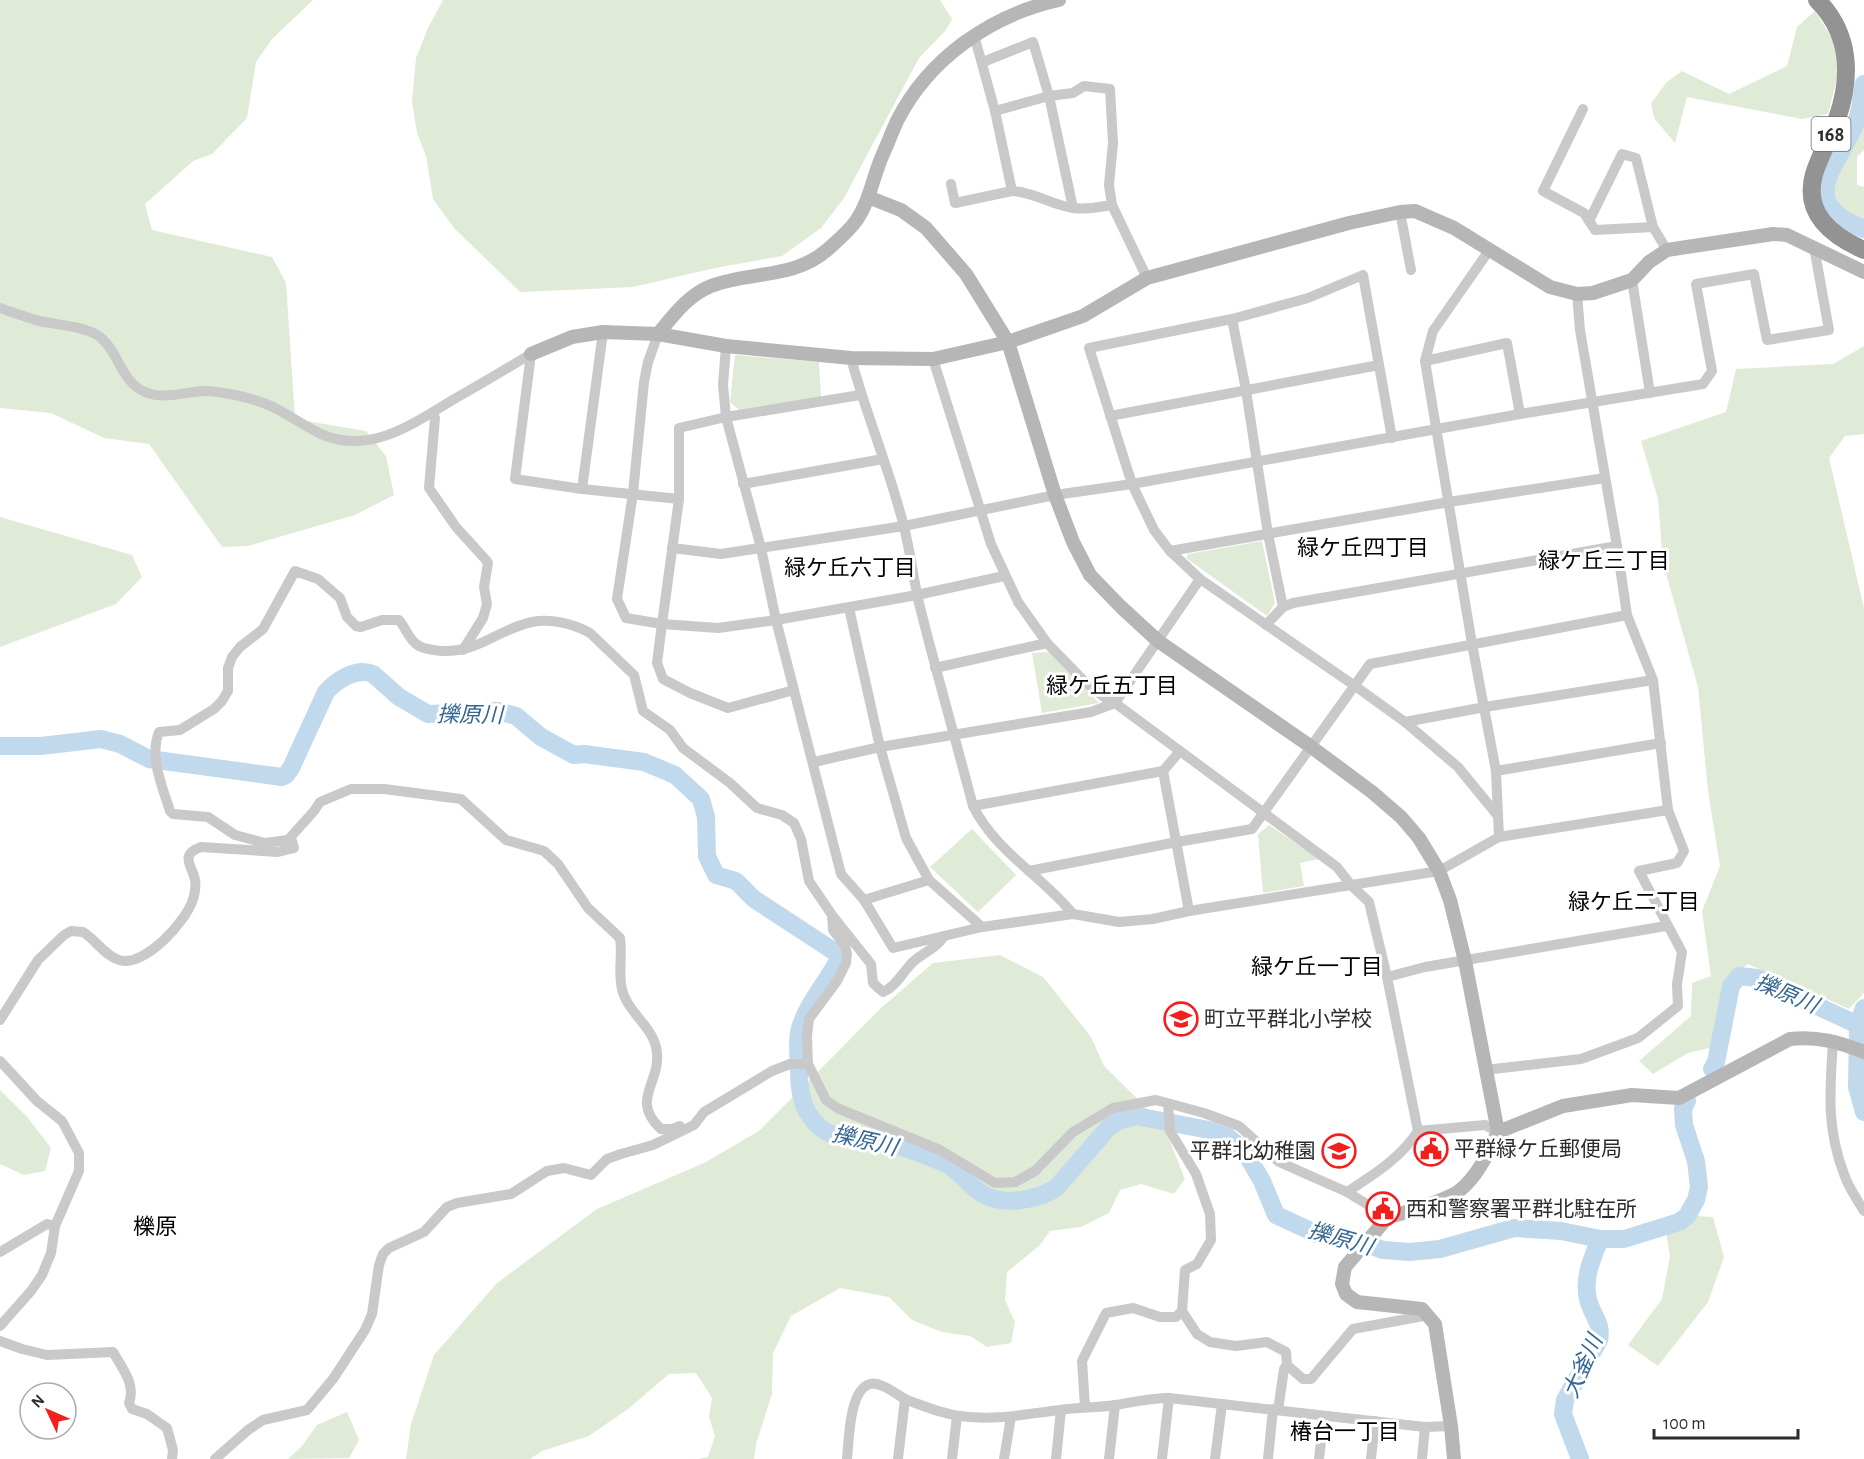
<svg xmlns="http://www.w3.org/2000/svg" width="1864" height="1459" font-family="'Alegreya Sans','Noto Sans JP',sans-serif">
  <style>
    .green { fill: #e0ebd7 }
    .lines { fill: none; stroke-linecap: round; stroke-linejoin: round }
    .river { stroke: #c1d9ed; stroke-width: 18 }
    .street { stroke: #c9c9c9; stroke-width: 10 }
    .secondary { stroke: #b6b6b6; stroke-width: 14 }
    .highway { stroke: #939393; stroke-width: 18 }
    .labels { text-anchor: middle; stroke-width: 6; stroke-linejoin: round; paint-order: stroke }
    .shield { fill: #fff; stroke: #6b6b6b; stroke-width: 1.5 }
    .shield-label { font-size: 20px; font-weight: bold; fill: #2c2c2c }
    .poi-label { font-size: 21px; fill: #2c2c2c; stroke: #fff; text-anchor: start }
    .neighbourhood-label { font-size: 22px; fill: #000; stroke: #fff }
    .water-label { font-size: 22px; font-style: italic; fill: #356793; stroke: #fff }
  </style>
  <rect width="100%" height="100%" fill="#fff"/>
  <g class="green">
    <path d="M0 0H313L272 39 256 62 247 118 212 154 193 161 145 204 152 230 272 257 286 283 295 419 366 431 386 456 394 495 355 515 248 546 222 547 149 444 104 438 51 413 0 408Z"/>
    <path d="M443 0H940L952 19 946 30 919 58 844 198 821 228 782 256 715 268 633 287 520 292 454 228 433 199 426 156 417 133 412 101 416 58 428 28Z"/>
    <path d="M1815 11 1838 48 1837 78 1828 114 1802 119 1687 97 1675 143 1654 118 1651 103 1667 82 1682 71 1729 94 1787 66 1797 27Z"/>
    <path d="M1864 126V150L1857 157V185L1864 187V224C1817 208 1826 179 1848 144 1853 137 1860 133 1864 126Z"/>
    <path d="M1864 346V434L1845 436 1829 458 1864 608V993L1849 1009 1748 964 1728 979 1710 1048 1688 1053 1653 1074 1639 1061 1691 1016 1692 983 1711 976 1702 911 1720 866 1708 791 1698 687 1663 563 1658 499 1641 441 1726 412 1736 369 1833 364Z"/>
    <path d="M735 355 819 362 821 397 739 410 730 402Z"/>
    <path d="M0 517 132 555 142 577 116 604 0 647Z"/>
    <path d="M1262 541 1275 603 1267 616 1186 558 1188 554Z"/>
    <path d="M1049 652 1099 703 1042 713 1032 653Z"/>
    <path d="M1269 825 1320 859 1300 863 1304 886 1263 893 1258 834Z"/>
    <path d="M972 829 1016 875 978 912 930 867Z"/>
    <path d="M1000 955 1043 977 1091 1037 1104 1066 1163 1124 1185 1179 1174 1194 1141 1184 1120 1190 1109 1213 1081 1227 1050 1231 1040 1245 1007 1272 1005 1300 1015 1322 1011 1343 987 1347 970 1336 942 1332 912 1320 889 1297 840 1288 791 1316 773 1353 772 1394 756 1444 754 1459H698L708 1457 715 1436 709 1417 712 1398 696 1373 669 1374 628 1409 589 1436 542 1451 530 1459H406L411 1424 434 1355 497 1283 597 1209 704 1163 759 1131 881 1008 933 963Z"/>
    <path d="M0 1090 28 1118 51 1148 45 1171 24 1175 0 1164Z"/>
    <path d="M1677 1215 1713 1217 1724 1257 1708 1302 1658 1366 1628 1345 1662 1299 1670 1256 1664 1221Z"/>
    <path d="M347 1412 359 1440 349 1458 288 1459 302 1446 317 1425Z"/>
  </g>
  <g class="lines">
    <g class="river">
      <path d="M1864 84C1861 97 1861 113 1855 125 1836 169 1795 202 1864 229"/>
      <path d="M0 746H41L101 739 120 744 149 759 282 777 286 775 291 768 326 692C337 680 356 667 373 674L399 697 428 714 498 711 516 716 541 737 574 755 584 754 644 762 675 775 701 799 706 817 707 856 716 875 736 881 754 899 838 954 840 957C828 981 808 1002 800 1028 796 1040 799 1056 799 1069 799 1083 800 1101 808 1113 828 1147 856 1134 888 1143 902 1146 936 1159 948 1165 965 1175 974 1194 995 1199 1014 1204 1040 1198 1056 1188L1109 1127 1118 1121 1136 1116 1209 1130 1228 1137 1245 1152 1262 1181 1276 1215 1317 1234 1354 1239 1383 1250 1410 1252 1440 1249 1514 1228 1561 1231 1600 1239H1624L1679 1222 1687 1216 1696 1200 1699 1187 1696 1161 1684 1125 1683 1109 1687 1101"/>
      <path d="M1864 1008 1858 1025 1857 1087 1864 1112"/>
      <path d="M1712 1069 1716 1062 1731 986 1739 976 1757 978 1858 1025"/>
      <path d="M1580 1459 1563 1414 1565 1400 1599 1340C1603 1323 1592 1316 1588 1299 1583 1278 1592 1259 1600 1239"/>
    </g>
    <g class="street">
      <path d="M974 35 995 111 1012 191C1034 192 1052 205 1073 208 1085 210 1099 207 1112 205L1147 278"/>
      <path d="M983 62 1033 42 1049 96 1073 208"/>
      <path d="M1583 109 1543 191 1584 213 1595 230 1653 227 1667 250"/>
      <path d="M995 111 1049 96 1073 93 1084 86 1110 89 1113 143 1109 185 1112 205"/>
      <path d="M951 184 955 203 1012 191"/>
      <path d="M1400 212 1411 270"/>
      <path d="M1589 221 1622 154 1636 158 1653 227"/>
      <path d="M1490 249 1433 331 1425 361 1472 644 1496 771 1499 837"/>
      <path d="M1632 280 1650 393"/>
      <path d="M0 308C13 313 26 317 39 321 57 325 86 326 100 337 119 352 121 382 145 392 163 400 185 392 204 391 214 391 225 393 235 395 245 397 256 400 266 404 287 412 305 428 326 436 374 454 417 421 456 398 481 384 506 369 531 354"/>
      <path d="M1232 319 1246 390 1268 534 1283 607"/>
      <path d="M658 334 648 362 644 382 633 493 617 599 626 618 662 624 657 663 663 679 690 693 728 708 794 690"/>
      <path d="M726 346 723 385 726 417 761 548 776 620 841 874 864 900 893 948 982 927 1073 914 1119 922 1153 919 1189 911 1439 871 1499 837 1668 810"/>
      <path d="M531 354 515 479 582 489 679 499"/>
      <path d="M851 358C866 415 890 470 904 527 910 551 913 575 918 599 935 668 955 737 973 806 996 852 1041 875 1073 914"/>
      <path d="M933 359 991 544 1018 602 1047 643 1086 683 1104 697 1115 703 1337 867 1351 885 1369 902 1387 977 1418 1131C1401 1158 1373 1175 1347 1192"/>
      <path d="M1425 361 1507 343 1520 414"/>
      <path d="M860 395 726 417 679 428V499L662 624 718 628 776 620 917 595 1004 576"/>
      <path d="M433 414 435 418 429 488 456 527 486 560 488 563 484 587 487 604 483 618 463 650"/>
      <path d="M1110 416 1379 365"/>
      <path d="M1392 438 1363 275 1308 298 1232 319 1089 348 1132 484 1154 530 1170 551 1200 579 1355 686 1405 722 1458 767 1498 816"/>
      <path d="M743 484 883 459"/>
      <path d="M582 489 603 332"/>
      <path d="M672 548 721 554 904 526 1055 495 1132 484 1520 414 1703 384 1712 371 1696 284 1754 274 1767 340 1829 330 1814 247"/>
      <path d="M1170 551 1449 502 1605 478"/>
      <path d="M849 608 880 747 906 838 929 880 982 927"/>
      <path d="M1266 625 1283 607 1293 603 1617 546"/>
      <path d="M935 668 1047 643"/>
      <path d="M1405 722 1485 707 1653 680"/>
      <path d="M814 762 880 747 1091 712 1115 703 1200 579"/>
      <path d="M1163 771 1189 911"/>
      <path d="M1496 771 1661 743"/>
      <path d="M973 806 1163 771 1180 751"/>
      <path d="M288 840 314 811 320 802 351 789H384L461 799 506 840 544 851 558 864 588 908 620 938C623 956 617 975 623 993 630 1015 655 1028 657 1053 660 1084 630 1100 661 1129H672L680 1126"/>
      <path d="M1029 871 1177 842 1252 829 1370 664 1627 615"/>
      <path d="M864 900 929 880"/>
      <path d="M832 915 871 964 873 983 883 992C896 987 903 971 914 961 924 952 937 948 944 936"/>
      <path d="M1387 977 1425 967 1666 926"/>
      <path d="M0 1020 38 960 64 935 71 931 83 932C96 940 105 956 119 960 144 968 187 921 193 899 195 894 196 885 195 880 192 865 179 855 201 847L278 852 294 848 292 841 288 840 265 843 235 835 208 817 173 814 170 811C162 786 149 757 159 732L180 730 214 709 222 701 228 691V668L232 657 240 647 263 629 295 571 318 579 340 598 347 617 356 626 361 627 382 620H399C405 627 408 637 415 643 421 649 432 650 441 651 479 653 498 629 532 622 551 618 574 624 590 633L634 675 643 711 670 730 683 748 730 783 757 808 782 815 794 823 801 839 809 881 832 915 833 930 845 946 847 954 846 963 837 981 809 1019 807 1036 808 1064 826 1100 837 1108 940 1150 995 1183 1015 1182 1035 1171 1073 1132 1113 1108 1156 1100 1204 1113 1239 1126 1279 1162 1347 1192 1388 1217"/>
      <path d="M1833 1041C1830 1090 1826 1127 1844 1174 1848 1187 1857 1199 1864 1211"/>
      <path d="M0 1061 37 1101 62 1121 79 1153V1171L55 1226 51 1253 42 1275 31 1291 0 1326"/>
      <path d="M1485 1070 1581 1059 1638 1038 1678 1006 1677 984 1682 952 1639 871 1677 863 1684 851 1668 810 1653 680 1627 615 1617 546 1580 330 1577 294"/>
      <path d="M1168 1104 1170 1131 1196 1174 1210 1214 1211 1240 1197 1264 1185 1270 1182 1311 1197 1334 1210 1342 1236 1346 1267 1342 1286 1352 1287 1365 1303 1379H1311L1353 1329 1429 1315"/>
      <path d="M1418 1131 1485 1125 1498 1132"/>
      <path d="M0 1252 47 1224 55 1226"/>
      <path d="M0 1341 22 1349 47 1355 113 1352C122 1368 136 1384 129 1403L132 1409 147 1414 167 1428 173 1450 172 1459"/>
      <path d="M1085 1407 1082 1361 1106 1313 1133 1308 1160 1317H1176L1182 1311"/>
      <path d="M1278 1410 1284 1369 1287 1365"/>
      <path d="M215 1459 248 1430 263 1420 307 1410 333 1379 365 1330 372 1314 379 1265 383 1254 389 1248 424 1232 447 1207 457 1203 511 1194 547 1171 564 1168 591 1175 607 1159 621 1154 653 1145 694 1125 704 1112 772 1071 790 1064H808"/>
      <path d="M847 1459C849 1440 849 1390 870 1384 881 1381 897 1395 907 1400 924 1406 942 1414 960 1416 996 1421 1024 1414 1060 1410 1078 1407 1097 1408 1115 1405 1134 1402 1150 1398 1169 1398L1425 1427 1451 1426"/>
      <path d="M898 1459 905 1399"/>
      <path d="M952 1459 957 1416"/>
      <path d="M1004 1459 1011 1417"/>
      <path d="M1056 1459 1061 1410"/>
      <path d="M1109 1459 1115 1405"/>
      <path d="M1162 1459 1169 1398"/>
      <path d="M1215 1459 1222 1404"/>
      <path d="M1268 1459 1273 1409"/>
      <path d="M1319 1459 1324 1416"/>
      <path d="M1371 1459 1375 1421"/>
      <path d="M1422 1459 1425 1427"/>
    </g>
    <g class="secondary">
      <path d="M868 197 901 210 926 228 966 274 1008 342 1055 495 1073 542 1090 575 1121 607 1158 641 1310 746 1372 792 1401 817 1419 838 1439 871 1450 900 1465 961 1498 1132"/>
      <path d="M658 334C673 316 688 295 711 286 750 271 794 279 827 250 837 241 848 232 856 221 870 201 873 176 883 154 888 143 892 132 897 121 929 58 991 15 1059 0"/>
      <path d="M531 354 572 337 603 332 658 334 726 346 851 358 933 359 1008 342 1083 316 1147 278 1349 223 1400 212 1415 211 1454 228 1550 287 1577 294 1593 293 1632 280 1649 262 1667 250 1773 234 1787 235 1864 272"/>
      <path d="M1454 1459 1451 1426 1435 1324 1422 1309 1357 1302 1346 1294 1342 1284 1345 1267 1388 1217C1402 1214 1449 1199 1459 1191 1478 1176 1488 1153 1498 1132L1563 1106 1632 1095 1679 1098 1790 1039C1817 1036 1839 1042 1864 1052"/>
    </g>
    <path class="highway" d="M1817 0C1850 33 1852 76 1837 119 1830 138 1820 155 1814 174 1803 214 1832 236 1864 250"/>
  </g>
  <defs>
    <symbol id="school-ring" viewBox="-11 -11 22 22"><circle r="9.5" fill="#fff" stroke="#f21f1f" stroke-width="1.5"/><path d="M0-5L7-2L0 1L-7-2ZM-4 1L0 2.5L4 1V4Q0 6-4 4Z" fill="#f21f1f"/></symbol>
    <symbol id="civic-ring" viewBox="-11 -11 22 22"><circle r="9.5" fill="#fff" stroke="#f21f1f" stroke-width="1.5"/><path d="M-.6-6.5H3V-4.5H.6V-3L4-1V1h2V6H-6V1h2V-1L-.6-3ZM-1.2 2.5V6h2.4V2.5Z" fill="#f21f1f"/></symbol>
  </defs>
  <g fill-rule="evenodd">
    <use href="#school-ring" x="1162" y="1000" width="38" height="38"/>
    <use href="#civic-ring" x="1412" y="1130" width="38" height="38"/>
    <use href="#school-ring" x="1320" y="1132" width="38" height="38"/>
    <use href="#civic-ring" x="1364" y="1190" width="38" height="38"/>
  </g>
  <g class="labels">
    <rect class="shield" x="1811.5" y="117" width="39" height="34" rx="4.5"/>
    <g class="shield-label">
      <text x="1831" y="141">168</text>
    </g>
    <g class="poi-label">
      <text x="1204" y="1026">町立平群北小学校</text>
      <text x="1454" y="1156">平群緑ケ丘郵便局</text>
      <text x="1316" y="1158" text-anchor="end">平群北幼稚園</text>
      <text x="1406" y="1216">西和警察署平群北駐在所</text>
    </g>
    <g class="neighbourhood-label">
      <text x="1363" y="555">緑ケ丘四丁目</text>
      <text x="1604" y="568">緑ケ丘三丁目</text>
      <text x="850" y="575">緑ケ丘六丁目</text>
      <text x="1112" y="693">緑ケ丘五丁目</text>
      <text x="1634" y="909">緑ケ丘二丁目</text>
      <text x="1317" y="974">緑ケ丘一丁目</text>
      <text x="155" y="1234">櫟原</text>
      <text x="1345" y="1439">椿台一丁目</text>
    </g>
    <g class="water-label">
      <text transform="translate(470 714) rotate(1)" y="8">擽原川</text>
      <text transform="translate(1787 993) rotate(23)" y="8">擽原川</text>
      <text transform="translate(865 1140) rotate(13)" y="8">擽原川</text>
      <text transform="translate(1341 1238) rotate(16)" y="8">擽原川</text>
      <text transform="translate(1582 1366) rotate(-66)" y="8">大釜川</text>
    </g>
  </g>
  <g transform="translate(48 1411) rotate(314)"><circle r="28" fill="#ffffff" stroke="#ababab" stroke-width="1.5"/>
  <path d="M0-4.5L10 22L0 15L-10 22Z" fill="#f21f1f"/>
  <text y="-9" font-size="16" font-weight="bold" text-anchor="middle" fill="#2c2c2c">N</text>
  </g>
  <path d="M1654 1429v9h144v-9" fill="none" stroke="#2c2c2c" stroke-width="3"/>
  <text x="1663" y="1429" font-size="18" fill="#2c2c2c" stroke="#ffffff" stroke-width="4.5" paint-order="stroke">100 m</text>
</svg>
